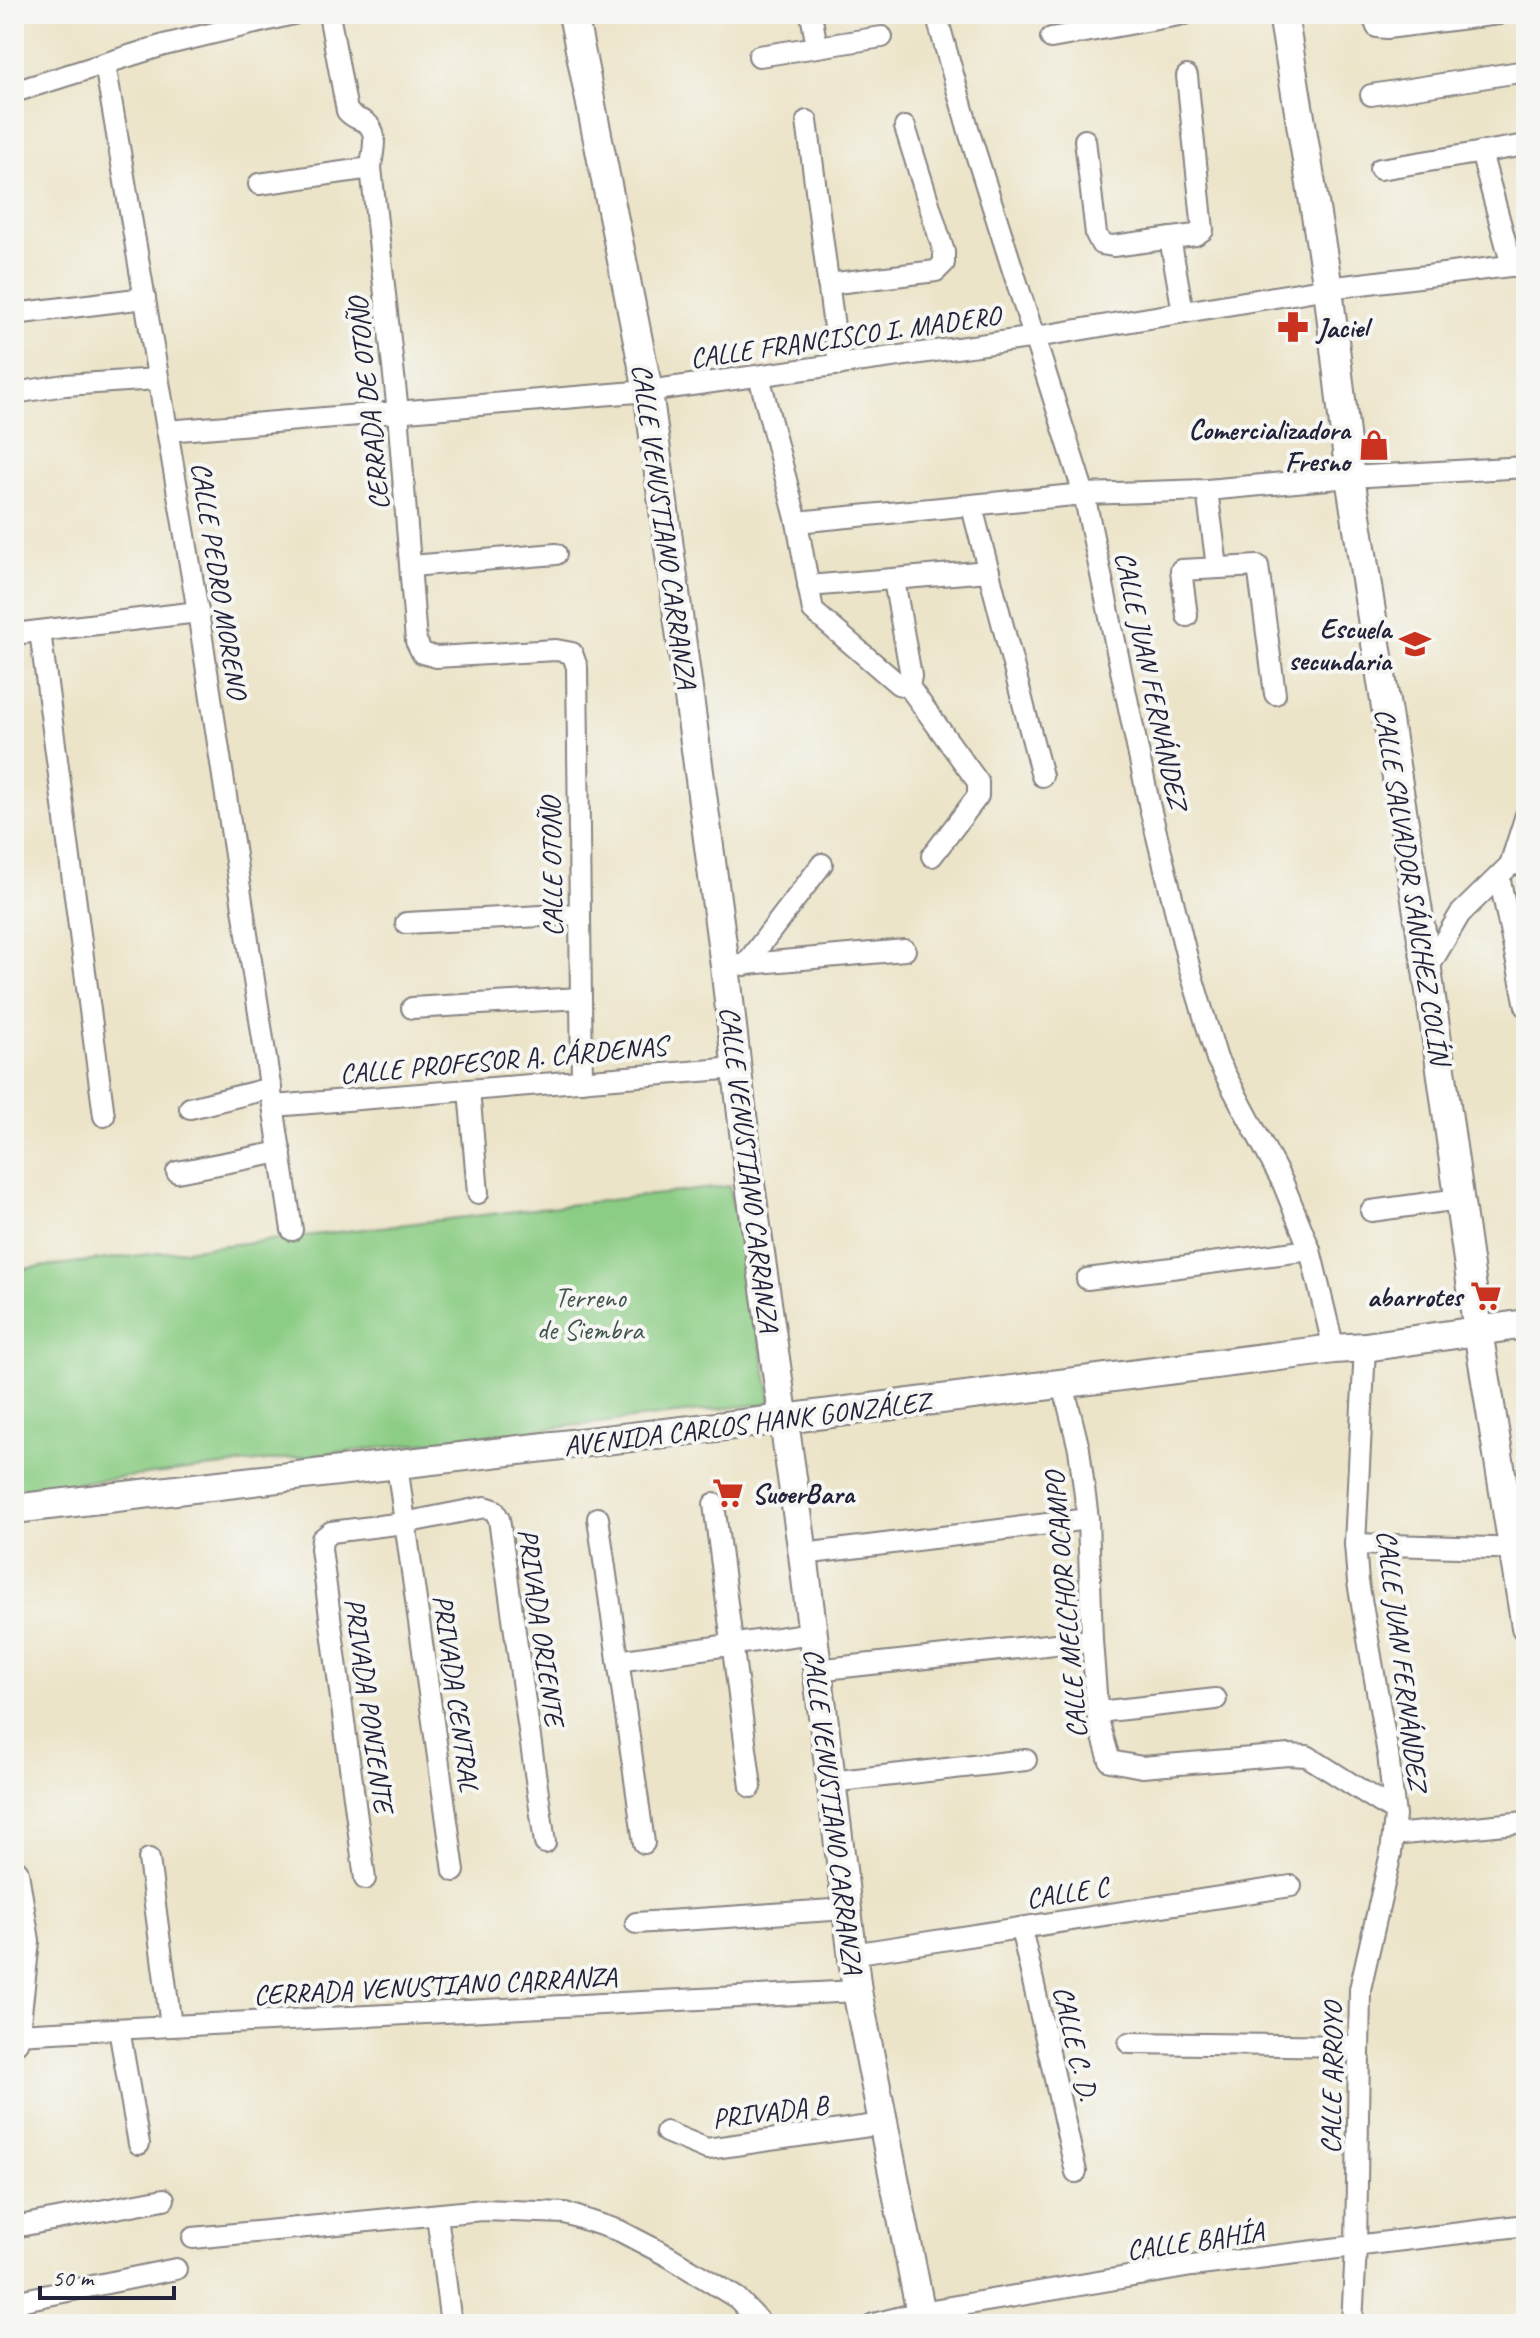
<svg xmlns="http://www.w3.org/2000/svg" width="1540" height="2338" font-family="Caveat,sans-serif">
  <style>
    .green { fill: #8ccd85; stroke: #577860; stroke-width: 2 }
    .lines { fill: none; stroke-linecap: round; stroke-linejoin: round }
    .street-casing { stroke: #878382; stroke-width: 24 }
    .secondary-casing { stroke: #878382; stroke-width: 32 }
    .street { stroke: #fff; stroke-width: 20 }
    .secondary { stroke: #fff; stroke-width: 28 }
    .labels { text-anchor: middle; stroke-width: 8; stroke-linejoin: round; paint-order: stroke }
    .poi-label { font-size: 28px; font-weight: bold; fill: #22223b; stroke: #f6f6f2; text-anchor: end }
    .street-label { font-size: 28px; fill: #22223b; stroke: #f6f6f2 }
    .park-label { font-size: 28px; fill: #425551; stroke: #f6f6f2 }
  </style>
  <rect width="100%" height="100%" fill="#f6f6f2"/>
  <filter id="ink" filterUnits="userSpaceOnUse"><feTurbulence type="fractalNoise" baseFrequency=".0125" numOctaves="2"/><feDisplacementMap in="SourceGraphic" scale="16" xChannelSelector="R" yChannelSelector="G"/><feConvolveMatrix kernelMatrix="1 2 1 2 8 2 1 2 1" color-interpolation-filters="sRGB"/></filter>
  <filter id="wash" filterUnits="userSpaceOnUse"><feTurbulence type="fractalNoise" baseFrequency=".006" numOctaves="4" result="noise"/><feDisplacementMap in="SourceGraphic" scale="32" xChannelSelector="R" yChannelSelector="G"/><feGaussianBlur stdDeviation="1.8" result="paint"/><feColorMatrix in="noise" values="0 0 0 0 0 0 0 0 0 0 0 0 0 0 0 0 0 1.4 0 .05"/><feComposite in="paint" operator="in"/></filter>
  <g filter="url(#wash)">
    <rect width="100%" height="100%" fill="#ece4c8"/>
    <path class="green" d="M729 1186 772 1403 14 1490V1270Z"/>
  </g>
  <g filter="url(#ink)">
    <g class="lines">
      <defs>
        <g id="street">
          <path d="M329 14 347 111C353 118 357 118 365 122 380 131 372 153 371 168L398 412 416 641 422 653 436 657 556 650 572 653 577 667 582 1081"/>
          <path d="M811 14 817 47"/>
          <path d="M936 14 970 135 1084 494 1150 808 1190 970 1217 1059 1283 1183 1310 1250 1334 1349"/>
          <path d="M1372 14 1377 27 1387 28 1499 14"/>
          <path d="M1051 38 1185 14"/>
          <path d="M759 56 882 37"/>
          <path d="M105 64 198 612 292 1230"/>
          <path d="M14 92 164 45 293 14"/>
          <path d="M1371 95 1526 71"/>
          <path d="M807 121 839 365"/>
          <path d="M1085 140 1096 234 1101 244 1113 246 1195 235 1203 230 1187 76"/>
          <path d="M1481 152 1512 266"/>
          <path d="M1380 169 1526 145"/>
          <path d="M259 184 371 168"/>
          <path d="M1170 238 1183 312"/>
          <path d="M828 284 936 271 944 263V252L905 127"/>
          <path d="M14 314 145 298"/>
          <path d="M759 376 797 522 813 611 898 684 909 687"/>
          <path d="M14 393 65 385 158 379"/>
          <path d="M167 431 648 391 1036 337 1328 288 1526 264"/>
          <path d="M1207 490 1217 567"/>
          <path d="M972 507 1042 776"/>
          <path d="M797 522 1084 494 1207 490 1350 477 1526 467"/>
          <path d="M411 566 556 554"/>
          <path d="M894 580 911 676 909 687 978 782V796L932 856"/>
          <path d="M808 586 989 571"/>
          <path d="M1187 616 1181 570 1258 566 1275 694"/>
          <path d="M40 631 104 1116"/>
          <path d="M14 634 198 612"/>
          <path d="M1510 865 1526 815"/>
          <path d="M1499 876 1526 1006"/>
          <path d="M406 923 579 914"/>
          <path d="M745 965 822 864"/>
          <path d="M725 966 905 950"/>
          <path d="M1427 970 1460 914 1510 865 1526 863"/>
          <path d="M412 1008 580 998"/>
          <path d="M469 1090 478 1193"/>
          <path d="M274 1106 737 1068"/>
          <path d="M190 1108 271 1088"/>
          <path d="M177 1172 281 1152"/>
          <path d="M1371 1211 1459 1199"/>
          <path d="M1087 1279 1310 1250"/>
          <path d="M1063 1384 1079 1449 1088 1519 1092 1640 1098 1720 1110 1761 1142 1767 1289 1755 1307 1756 1394 1811"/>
          <path d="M397 1465 454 1871"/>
          <path d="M714 1504 751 1787"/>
          <path d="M598 1518 644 1843"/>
          <path d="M1355 1544 1526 1549"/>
          <path d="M803 1554 1088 1519"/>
          <path d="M618 1661 812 1633"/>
          <path d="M816 1670 1092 1640"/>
          <path d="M1098 1712 1216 1699"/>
          <path d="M830 1782 1026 1760"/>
          <path d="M1393 1835 1526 1822"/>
          <path d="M149 1859 171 2026"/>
          <path d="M365 1879 321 1549 322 1539 331 1532 404 1523 485 1507 494 1510 499 1519 545 1843"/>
          <path d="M636 1923 847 1909"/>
          <path d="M1021 1928 1076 2172"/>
          <path d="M852 1954 1291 1886"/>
          <path d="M119 2029 139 2144"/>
          <path d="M15 2034 857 1991"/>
          <path d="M1129 2043 1359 2046"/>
          <path d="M666 2132 707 2149 883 2124"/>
          <path d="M437 2215 451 2324"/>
          <path d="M14 2227 164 2199"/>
          <path d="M193 2238 482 2210 565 2213 620 2231 668 2256 737 2298 762 2324"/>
          <path d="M14 2302 176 2269"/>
          <path d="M874 2324 921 2312 1192 2266 1526 2225"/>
          <path d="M1352 2324 1356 2247 1360 1989 1391 1853 1395 1816 1388 1754 1358 1582 1355 1544 1365 1347"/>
        </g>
        <g id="secondary">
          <path d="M573 14 648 391 725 966 750 1184 803 1554 857 1991 923 2324"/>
          <path d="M1283 14 1328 288 1350 477 1427 970 1478 1331 1526 1627"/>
          <path d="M14 1509 784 1419 1334 1349 1365 1347 1526 1324"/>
          <path d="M14 1873 25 1941 14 2040"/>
          <path d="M14 2316 17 2324"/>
        </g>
      </defs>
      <use href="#street" class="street-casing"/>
      <use href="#secondary" class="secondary-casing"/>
      <use href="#street" class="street"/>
      <use href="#secondary" class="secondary"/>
    </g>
  </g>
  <defs>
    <symbol id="pharmacy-bare" viewBox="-9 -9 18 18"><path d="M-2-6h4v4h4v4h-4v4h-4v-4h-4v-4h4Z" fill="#c8321e" stroke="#f6f6f2" stroke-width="2.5" paint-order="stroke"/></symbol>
    <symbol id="shop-bare" viewBox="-9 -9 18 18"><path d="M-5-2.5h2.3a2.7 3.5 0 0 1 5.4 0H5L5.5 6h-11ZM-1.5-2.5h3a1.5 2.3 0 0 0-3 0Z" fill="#c8321e" stroke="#f6f6f2" stroke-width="2.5" paint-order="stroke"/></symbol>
    <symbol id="school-bare" viewBox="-9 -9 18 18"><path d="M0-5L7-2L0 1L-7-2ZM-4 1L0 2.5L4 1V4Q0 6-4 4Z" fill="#c8321e" stroke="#f6f6f2" stroke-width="2.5" paint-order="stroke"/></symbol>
    <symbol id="supermarket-bare" viewBox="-9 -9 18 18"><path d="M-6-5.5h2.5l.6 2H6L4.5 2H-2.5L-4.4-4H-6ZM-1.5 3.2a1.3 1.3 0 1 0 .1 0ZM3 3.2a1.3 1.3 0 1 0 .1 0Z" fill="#c8321e" stroke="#f6f6f2" stroke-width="2.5" paint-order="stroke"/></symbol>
  </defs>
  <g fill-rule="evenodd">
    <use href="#pharmacy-bare" x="1271" y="305" width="44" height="44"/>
    <use href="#shop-bare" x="1352" y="423" width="44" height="44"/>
    <use href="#school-bare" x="1393" y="622" width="44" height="44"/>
    <use href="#supermarket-bare" x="1464" y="1274" width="44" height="44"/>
    <use href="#supermarket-bare" x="706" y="1471" width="44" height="44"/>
  </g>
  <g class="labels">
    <g class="poi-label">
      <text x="1317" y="337" text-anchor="start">Jaciel</text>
      <text x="1350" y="439">Comercializadora<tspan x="1350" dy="32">Fresno</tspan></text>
      <text x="1391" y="638">Escuela<tspan x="1391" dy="32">secundaria</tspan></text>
      <text x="1462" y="1306">abarrotes</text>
      <text x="752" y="1503" text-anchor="start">SuoerBara</text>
    </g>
    <g class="street-label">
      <text transform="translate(845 336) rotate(-8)" y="10">CALLE FRANCISCO I. MADERO</text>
      <text transform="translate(368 404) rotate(-96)" y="10">CERRADA DE OTOÑO</text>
      <text transform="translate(665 526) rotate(82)" y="10">CALLE VENUSTIANO CARRANZA</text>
      <text transform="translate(220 580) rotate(81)" y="10">CALLE PEDRO MORENO</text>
      <text transform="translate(1152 680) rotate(78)" y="10">CALLE JUAN FERNÁNDEZ</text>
      <text transform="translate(551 867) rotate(-91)" y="10">CALLE OTOÑO</text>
      <text transform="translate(1413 886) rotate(81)" y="10">CALLE SALVADOR SÁNCHEZ COLÍN</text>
      <text transform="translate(503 1059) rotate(-5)" y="10">CALLE PROFESOR A. CÁRDENAS</text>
      <text transform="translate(750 1169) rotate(83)" y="10">CALLE VENUSTIANO CARRANZA</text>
      <text transform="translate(747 1423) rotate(-7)" y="10">AVENIDA CARLOS HANK GONZÁLEZ</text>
      <text transform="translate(1065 1605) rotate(-95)" y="10">CALLE MELCHOR OCAMPO</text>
      <text transform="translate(542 1627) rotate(82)" y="10">PRIVADA ORIENTE</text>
      <text transform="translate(1403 1660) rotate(83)" y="10">CALLE JUAN FERNÁNDEZ</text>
      <text transform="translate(457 1693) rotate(82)" y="10">PRIVADA CENTRAL</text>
      <text transform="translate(370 1705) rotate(82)" y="10">PRIVADA PONIENTE</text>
      <text transform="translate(834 1811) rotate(83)" y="10">CALLE VENUSTIANO CARRANZA</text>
      <text transform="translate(1067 1892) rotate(-9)" y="10">CALLE C</text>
      <text transform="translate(435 1985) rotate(-3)" y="10">CERRADA VENUSTIANO CARRANZA</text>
      <text transform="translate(1076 2043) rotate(77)" y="10">CALLE C. D.</text>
      <text transform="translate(1331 2078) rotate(-89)" y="10">CALLE ARROYO</text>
      <text transform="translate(770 2111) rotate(-7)" y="10">PRIVADA B</text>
      <text transform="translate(1195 2240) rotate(-8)" y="10">CALLE BAHÍA</text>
    </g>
    <g class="park-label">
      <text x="590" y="1307">Terreno<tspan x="590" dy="32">de Siembra</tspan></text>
    </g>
  </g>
  <rect width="1540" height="2338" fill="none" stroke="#f6f6f2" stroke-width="48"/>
  <path d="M40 2286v12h134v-12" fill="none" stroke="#22223b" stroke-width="4"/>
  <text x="52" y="2286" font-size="24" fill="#22223b" stroke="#f6f6f2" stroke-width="6" paint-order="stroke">50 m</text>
</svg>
